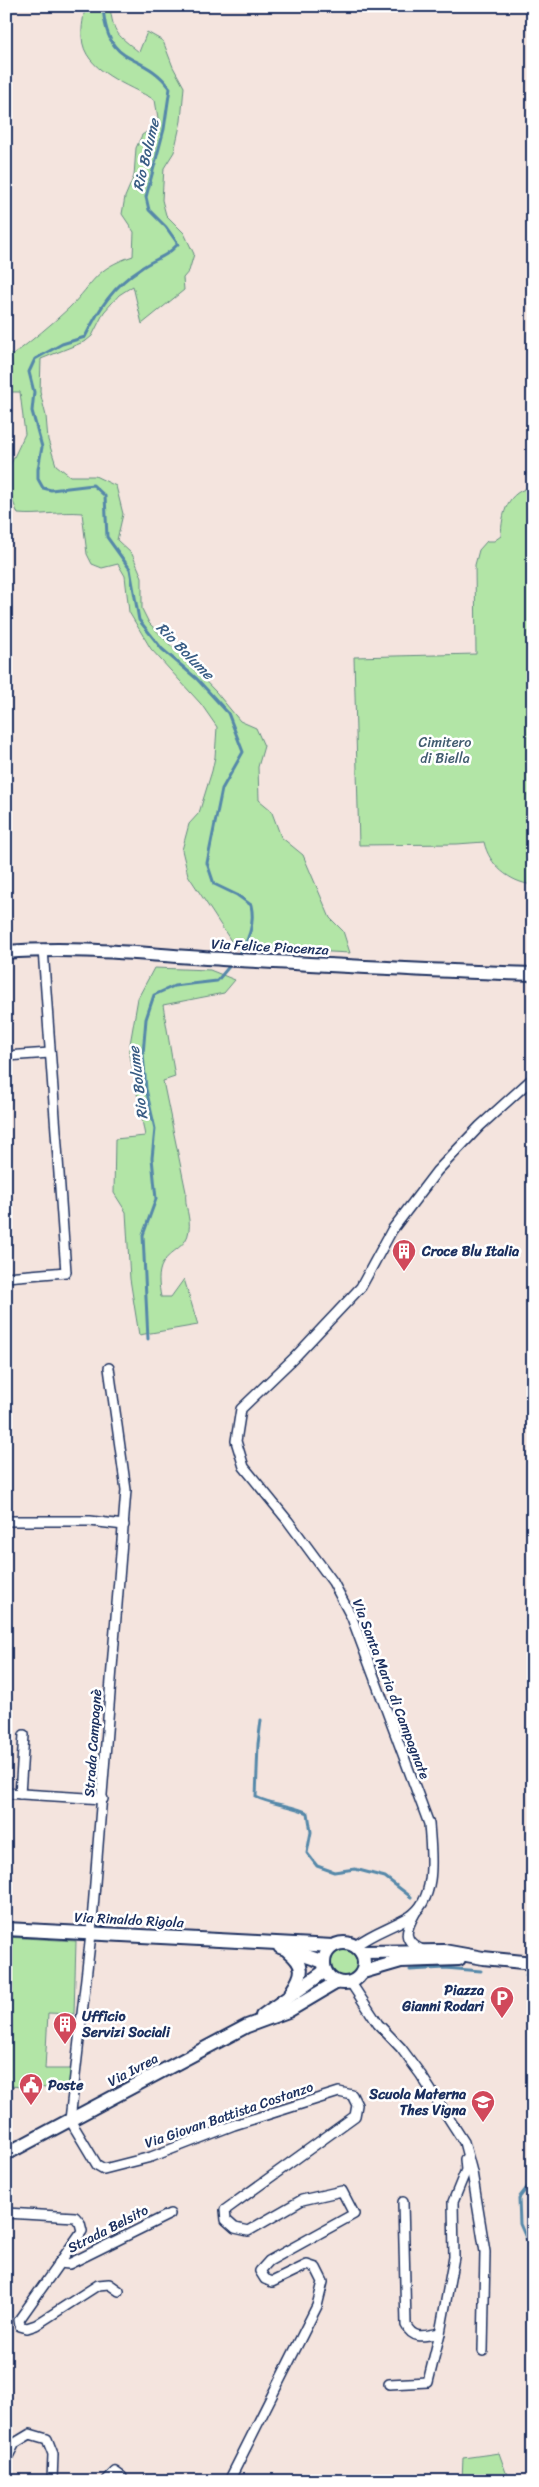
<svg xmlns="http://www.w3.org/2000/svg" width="539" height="2487" font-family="Sriracha,sans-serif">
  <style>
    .green { fill: #b2e5a6; stroke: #668a82 }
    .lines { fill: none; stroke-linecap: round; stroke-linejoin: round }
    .stream { stroke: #5588a9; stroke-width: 3 }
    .street-casing { stroke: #1b2f5e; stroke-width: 12 }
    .secondary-casing { stroke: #1b2f5e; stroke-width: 16 }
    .street { stroke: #fff; stroke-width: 9 }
    .secondary { stroke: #fff; stroke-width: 12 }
    .labels { text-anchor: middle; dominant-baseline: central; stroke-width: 5; stroke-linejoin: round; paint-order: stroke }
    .park-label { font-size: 14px; fill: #415c70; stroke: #fff }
    .street-label { font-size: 14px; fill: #1b2f5e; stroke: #fff }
    .poi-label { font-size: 14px; font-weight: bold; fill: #1b2f5e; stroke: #fff; text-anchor: start }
    .water-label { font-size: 15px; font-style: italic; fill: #385c84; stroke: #fff }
  </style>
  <rect width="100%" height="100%" fill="#f4e4de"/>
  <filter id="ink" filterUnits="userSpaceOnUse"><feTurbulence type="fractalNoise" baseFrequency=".02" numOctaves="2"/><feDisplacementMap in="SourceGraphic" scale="10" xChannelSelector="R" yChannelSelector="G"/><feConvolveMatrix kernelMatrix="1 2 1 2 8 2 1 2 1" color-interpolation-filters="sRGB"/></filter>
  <g filter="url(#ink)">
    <g class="green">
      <path d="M85,6H110C113,34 118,35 139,52L147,32L163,41L173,67L184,87L181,121L174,152L164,168L162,200L166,215L184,233L194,254L189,271L183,278L184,290L142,324L133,286L119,295L104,312L92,336L86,341L41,359L40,392L46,416L48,440L56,465L70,476H95L116,486L123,514L117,540L132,554L142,577V609L149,623L216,692L240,721L256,728L264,746L258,767L259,800L271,810L281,837L303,855L330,918L343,931L350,953L235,947L188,875L182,850L189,824L199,813L212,771L215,757L217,727L201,704L151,649L129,612L125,576L118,564L102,568L92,564L87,554L82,513C61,511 39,516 18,514L6,484V474L25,434L20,392H6V353L13,355C32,340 51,325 69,308C95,282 94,269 133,256L134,232L122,214L125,197L134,176L136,148L142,135L159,124L155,100C129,85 83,71 82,37C81,27 84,16 85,6Z"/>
      <path d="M533,487V885C509,882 489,865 484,842L457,844L359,845L354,657L476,654L475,565L479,550L487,541H494L501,536C502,513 507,491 533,487Z"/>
      <path d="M154,968L210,970L235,980L224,993L163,1005L175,1077L163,1081L186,1192C184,1205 191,1218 189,1230C187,1248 171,1249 163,1263C157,1273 159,1286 161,1297H171L184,1279L198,1325L139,1335L130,1279L126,1212L114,1193L115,1139L145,1136L129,1050L138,998Z"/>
      <polygon points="6,1937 76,1941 74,2014 48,2013 45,2069 72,2069 71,2089 6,2086"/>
      <circle cx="344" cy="1964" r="15"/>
      <polygon points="499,2453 509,2481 462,2481 463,2458"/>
    </g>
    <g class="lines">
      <g class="stream">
        <path d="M103,6C107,71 142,49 170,88L164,129L146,197L149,210L166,227L178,244C164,259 155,258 140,269C113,286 99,309 85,337L62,344L35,359L29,372L34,392L32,411L42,447L38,469V479L43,488L51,490L93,485L105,496L107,537L130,569L139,620L162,649L197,679L228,713L243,752L222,789L207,863L214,884L237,895L251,905C255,923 249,942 237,956"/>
        <polyline points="148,1339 143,1235 156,1199 152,1158 155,1129 146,1089 143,1054 146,1019 154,995 174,986 217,981 232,963"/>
        <path d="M261,1720L258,1744L256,1797C273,1805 291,1805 308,1813L311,1832L307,1853L317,1866L334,1872L355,1869L385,1877L411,1897"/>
        <polyline points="410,1970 445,1968 481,1971"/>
        <polyline points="526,1975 533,1976"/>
        <polyline points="533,2180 519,2198 520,2224 533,2254"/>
      </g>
      <g class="street-casing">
        <g id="street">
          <polyline points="6,1056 50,1053"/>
          <polyline points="6,1277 66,1272 43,949"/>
          <polyline points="109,1368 126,1490 91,1934 70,2120 97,2165 104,2169 151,2157 234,2125 339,2092 352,2095 357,2105 355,2116 225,2210 226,2220 235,2228 248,2231 302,2200 342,2191 354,2214 269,2261 260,2271 265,2279 272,2282 307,2265 316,2268 323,2282 317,2306 229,2481"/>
          <polyline points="6,1521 90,1521 124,1525"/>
          <polyline points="6,1793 103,1799"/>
          <polyline points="20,1794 24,1735"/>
          <path d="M415,1913C405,1931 402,1940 422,1950"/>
          <path d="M355,1946C374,1932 390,1928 409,1917C438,1899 431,1853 429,1824L352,1618L333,1582L288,1521L244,1467L236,1441L241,1409L294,1358L361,1287L392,1230L437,1171L480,1126L533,1078"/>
          <polyline points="351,1983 378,2024 401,2048 421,2075 464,2142 472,2172 485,2252 483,2351"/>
          <path d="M403,2202L406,2325C413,2340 425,2336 440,2333"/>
          <polyline points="6,2213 75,2217 80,2223 82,2231 19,2320 20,2326 27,2328 36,2325 98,2285 109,2284 119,2291"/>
          <polyline points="59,2263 69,2264 170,2214"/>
          <polyline points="389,2384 428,2382 440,2333 454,2257 453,2202 466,2170 465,2159"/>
          <polyline points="6,2460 15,2443 30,2434 47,2439 53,2454 52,2481"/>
          <polyline points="106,2481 115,2472 122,2477 122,2481"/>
        </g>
      </g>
      <g class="secondary-casing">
        <g id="secondary">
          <path d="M6,952C78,946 150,955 222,959C325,965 429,971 533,974"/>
          <polyline points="6,1929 333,1946"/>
          <circle cx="344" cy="1963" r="20"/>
          <polyline points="280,1947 324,1962"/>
          <path d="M288,1951C305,1965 304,1973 292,1991"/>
          <polyline points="361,1952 444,1951 483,1958 533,1963"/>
          <polyline points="363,1972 401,1961 459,1959"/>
          <polyline points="262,2016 325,1971"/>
          <polyline points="6,2154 247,2026 288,2011 337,1982"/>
        </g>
      </g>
      <use href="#street" class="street"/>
      <use href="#secondary" class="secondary"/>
    </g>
  </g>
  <defs>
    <g id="building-pin" transform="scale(1.25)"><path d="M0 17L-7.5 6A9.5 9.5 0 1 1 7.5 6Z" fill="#d1495b" stroke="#fff"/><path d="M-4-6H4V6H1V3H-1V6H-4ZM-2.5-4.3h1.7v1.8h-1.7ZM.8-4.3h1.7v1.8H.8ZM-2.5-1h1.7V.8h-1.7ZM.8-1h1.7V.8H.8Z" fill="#fff"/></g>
    <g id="parking-pin" transform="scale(1.25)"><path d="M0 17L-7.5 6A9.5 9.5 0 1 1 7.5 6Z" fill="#d1495b" stroke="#fff"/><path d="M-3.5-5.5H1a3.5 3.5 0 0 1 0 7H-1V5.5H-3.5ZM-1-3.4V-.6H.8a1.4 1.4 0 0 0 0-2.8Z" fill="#fff"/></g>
    <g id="civic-pin" transform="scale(1.25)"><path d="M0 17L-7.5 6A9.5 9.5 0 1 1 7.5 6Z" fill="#d1495b" stroke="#fff"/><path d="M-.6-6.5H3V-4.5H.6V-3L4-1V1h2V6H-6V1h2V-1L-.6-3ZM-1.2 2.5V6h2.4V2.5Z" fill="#fff"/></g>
    <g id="school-pin" transform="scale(1.25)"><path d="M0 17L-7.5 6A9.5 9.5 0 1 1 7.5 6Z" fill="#d1495b" stroke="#fff"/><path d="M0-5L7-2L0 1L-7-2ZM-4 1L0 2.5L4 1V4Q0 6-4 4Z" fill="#fff"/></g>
  </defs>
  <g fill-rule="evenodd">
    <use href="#building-pin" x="404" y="1251"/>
    <use href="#parking-pin" x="502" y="1998"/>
    <use href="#building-pin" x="65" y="2024"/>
    <use href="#civic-pin" x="31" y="2085"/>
    <use href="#school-pin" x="483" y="2102"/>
  </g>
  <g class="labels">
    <g class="park-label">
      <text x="445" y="742">Cimitero<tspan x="445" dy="16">di Biella</tspan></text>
    </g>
    <g class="street-label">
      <text transform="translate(270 947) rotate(3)">Via Felice Piacenza</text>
      <text transform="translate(391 1689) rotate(69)">Via Santa Maria di Campagnate</text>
      <text transform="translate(93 1743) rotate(-86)">Strada Campagnè</text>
      <text transform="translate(129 1920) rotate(3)">Via Rinaldo Rigola</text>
      <text transform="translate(133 2070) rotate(-28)">Via Ivrea</text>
      <text transform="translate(229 2115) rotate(-19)">Via Giovan Battista Costanzo</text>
      <text transform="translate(108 2229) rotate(-27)">Strada Belsito</text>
    </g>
    <g class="poi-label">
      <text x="422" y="1251">Croce Blu Italia</text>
      <text x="484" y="1990" text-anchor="end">Piazza<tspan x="484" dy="16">Gianni Rodari</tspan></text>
      <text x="82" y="2016">Ufficio<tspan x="82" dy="16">Servizi Sociali</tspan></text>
      <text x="48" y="2085">Poste</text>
      <text x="466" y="2094" text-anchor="end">Scuola Materna<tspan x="466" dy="16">Thes Vigna</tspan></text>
    </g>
    <g class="water-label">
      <text transform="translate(146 155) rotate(-77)">Rio Bolume</text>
      <text transform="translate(185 651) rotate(45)">Rio Bolume</text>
      <text transform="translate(138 1083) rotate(-97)">Rio Bolume</text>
    </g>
  </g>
  <rect width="539" height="2487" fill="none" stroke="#fff" stroke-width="25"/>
  <rect x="12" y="12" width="514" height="2462" fill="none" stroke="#1b2f5e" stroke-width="2" filter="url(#ink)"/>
</svg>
